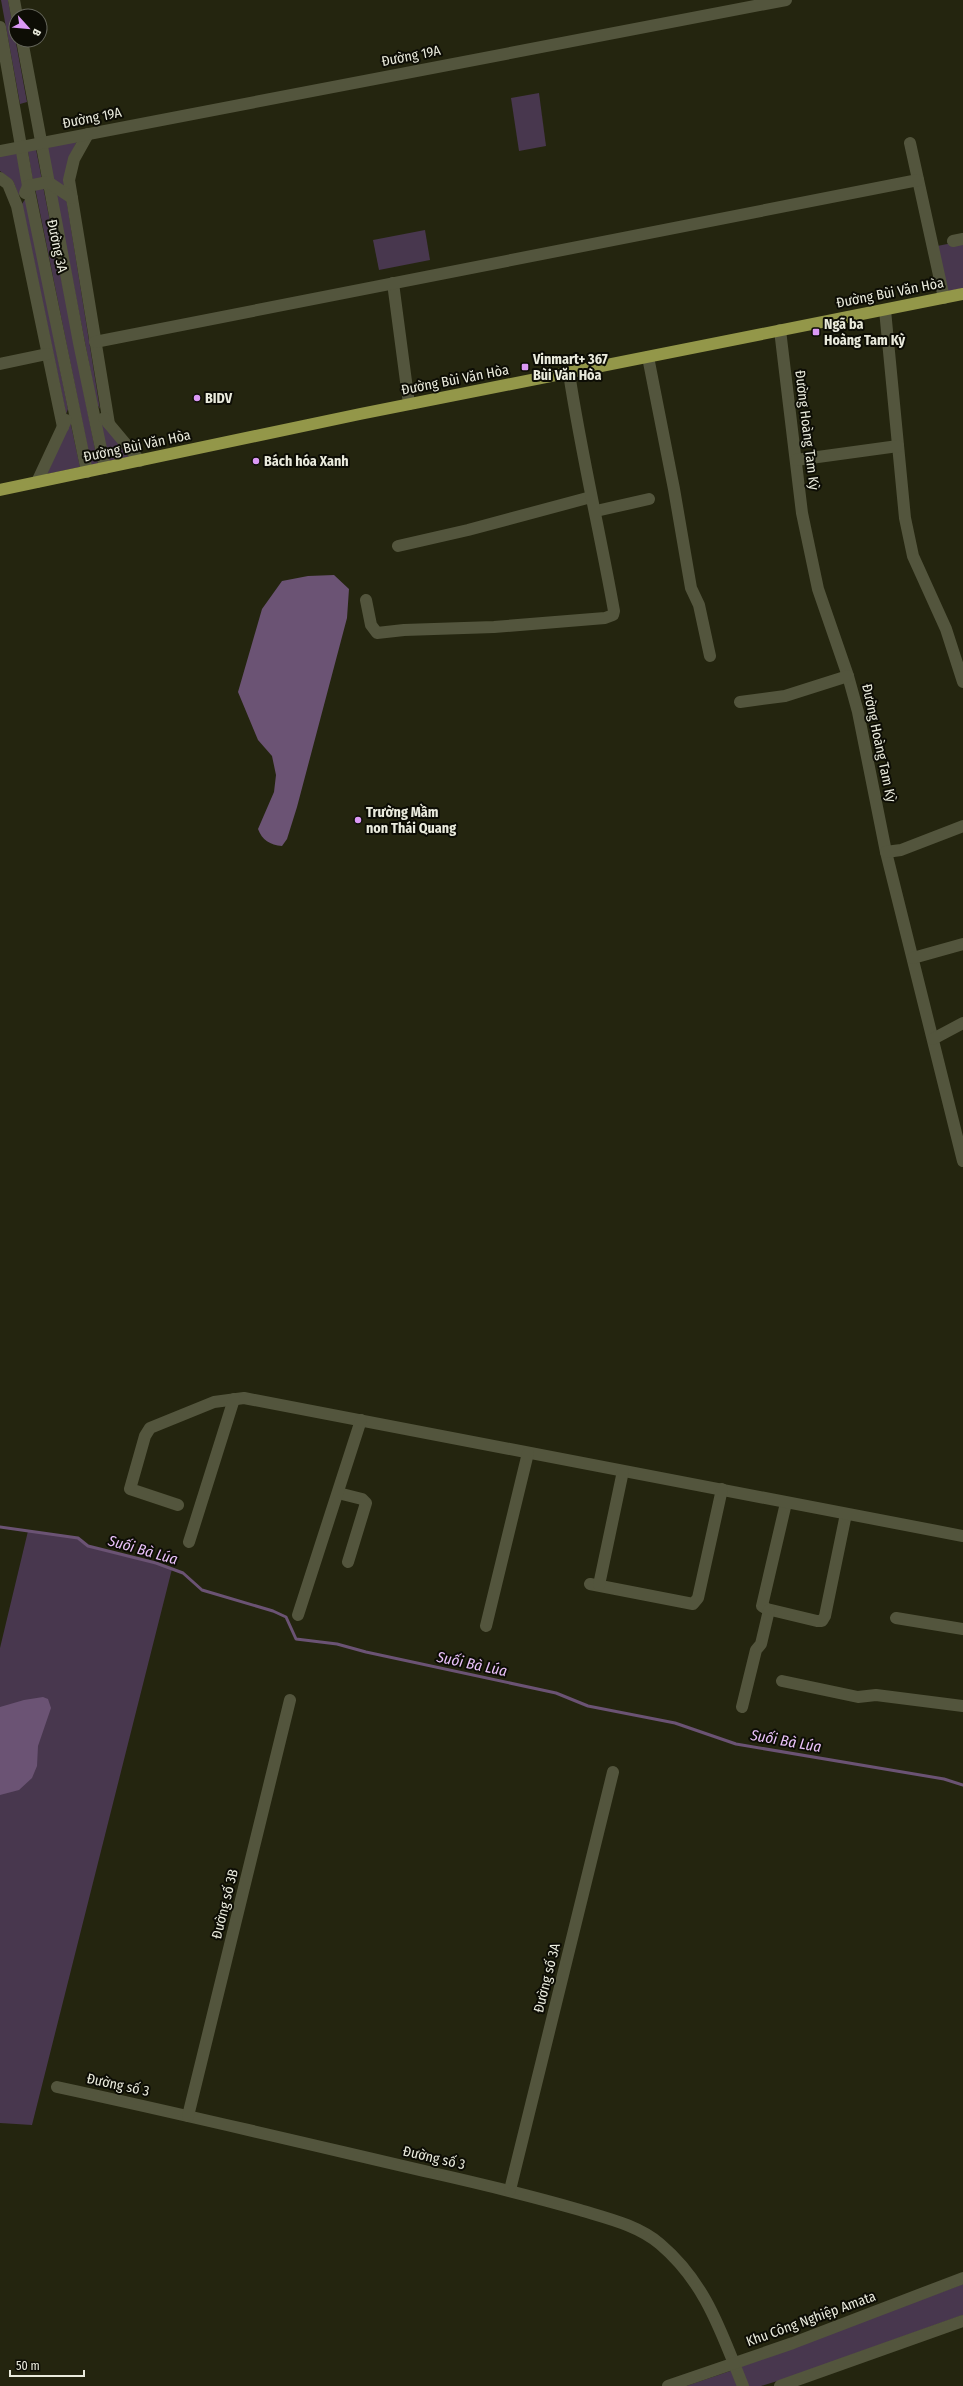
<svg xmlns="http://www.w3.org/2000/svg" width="963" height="2386" font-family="'Fira Sans Condensed',sans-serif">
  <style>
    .green { fill: #48374e }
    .water { fill: #6b5374 }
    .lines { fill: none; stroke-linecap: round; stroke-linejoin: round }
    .stream { stroke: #6b5374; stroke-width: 3 }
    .minor { stroke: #53553d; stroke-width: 12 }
    .major { stroke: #939749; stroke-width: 12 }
    .poi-dot { fill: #db99f5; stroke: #0d0d05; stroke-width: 1.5 }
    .labels { text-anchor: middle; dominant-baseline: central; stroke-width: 4; stroke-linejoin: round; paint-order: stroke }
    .street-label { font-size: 14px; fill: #eaebdd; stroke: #0d0d05 }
    .poi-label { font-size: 14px; font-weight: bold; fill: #eaebdd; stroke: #0d0d05; text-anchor: start }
    .water-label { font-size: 15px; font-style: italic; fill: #ebc2fb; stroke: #0d0d05 }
  </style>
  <rect width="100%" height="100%" fill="#24250f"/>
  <g class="green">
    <polygon points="1,0 8,0 27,102 20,104"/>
    <polygon points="539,93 546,146 519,151 511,98"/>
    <polygon points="79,137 69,158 65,188 54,181 46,142"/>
    <polygon points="35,144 42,180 33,182 27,146"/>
    <polygon points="16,149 23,188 19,196 13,181 0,171 0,152"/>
    <polygon points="43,186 98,464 91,465 35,188"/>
    <polygon points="55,190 66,197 100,409 97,404"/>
    <polygon points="26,198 68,409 66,414 22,204"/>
    <polygon points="425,230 430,260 379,270 373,240"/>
    <polygon points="963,241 963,288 946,292 937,246"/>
    <polygon points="99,418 129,457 109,461"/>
    <polygon points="70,420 80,467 47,474"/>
    <polygon points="28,1531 78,1538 88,1546 156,1563 172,1569 32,2125 0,2123 0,1648"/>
    <polygon points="963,2284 963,2315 784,2379 761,2386 746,2386 739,2367"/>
    <polygon points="733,2370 739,2386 686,2386"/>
  </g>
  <g class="water">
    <path d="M334,575L349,589L347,618L297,807L287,839L282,846C270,845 262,840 258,829L274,792L276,775L272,756L258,740L238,692L262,609L282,581L308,576Z"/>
    <polygon points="43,1697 48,1699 51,1708 38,1746 37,1766 32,1778 19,1790 0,1795 0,1707 24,1700"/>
  </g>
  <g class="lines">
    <polyline class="stream" points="0,1527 78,1538 88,1546 156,1563 183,1573 202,1590 273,1611 286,1617 296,1639 337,1644 366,1652 556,1693 588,1706 675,1723 736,1744 944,1779 963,1785"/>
    <g class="minor">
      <polyline points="14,0 17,16"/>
      <polyline points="0,27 28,186 87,472"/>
      <polyline points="22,40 79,343 105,468"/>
      <polyline points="88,134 74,159 69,180 109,424"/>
      <polyline points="910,143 944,298"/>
      <polyline points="0,151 786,0"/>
      <polyline points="0,178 8,184 17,206 63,427"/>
      <polyline points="25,193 28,186 48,182 72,198"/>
      <polyline points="953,241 963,239"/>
      <polyline points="393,283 409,404"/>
      <polyline points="885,310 905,518 913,556 946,629 963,682"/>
      <polyline points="780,330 802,513 818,589 848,676 858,712 886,852 963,1161"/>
      <polyline points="95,342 918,180"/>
      <polyline points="648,357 674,489 691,588 699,605 710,656"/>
      <polyline points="0,364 47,354"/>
      <polyline points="104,418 140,461"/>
      <polyline points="796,460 898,446"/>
      <polyline points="37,482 66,420"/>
      <polyline points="596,511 649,499"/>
      <polyline points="398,546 468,530 591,497"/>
      <path d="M366,600L371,625L377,633L404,630L494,627L605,618L613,615L614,611C600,532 581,453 569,373"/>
      <polyline points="740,702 785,696 848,676"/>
      <polyline points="886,852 901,850 963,826"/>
      <polyline points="913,958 963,944"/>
      <polyline points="933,1039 963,1023"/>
      <polyline points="338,1493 362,1499 366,1503 348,1562"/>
      <polyline points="786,1503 762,1606 767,1609 817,1621 822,1621 825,1616 846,1514"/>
      <polyline points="178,1505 130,1489 145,1436 150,1428 214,1402 244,1398 963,1536"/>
      <polyline points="189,1542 234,1399"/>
      <polyline points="590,1584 693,1604 698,1598 722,1489"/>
      <polyline points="599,1585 623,1471"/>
      <polyline points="298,1615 361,1420"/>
      <polyline points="896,1618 963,1629"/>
      <polyline points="486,1626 528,1453"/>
      <polyline points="782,1681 858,1697 876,1695 963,1706"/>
      <polyline points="742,1707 756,1650 761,1644 769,1610"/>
      <path d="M57,2087C183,2114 308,2144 433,2173C482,2184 531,2196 580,2210C606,2218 638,2225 660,2244C706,2283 721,2332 743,2386"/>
      <polyline points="188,2116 290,1700"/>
      <polyline points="510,2190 613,1772"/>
      <polyline points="668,2386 793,2343 963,2278"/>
      <polyline points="780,2386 963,2321"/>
    </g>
    <polyline class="major" points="0,490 360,414 963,294"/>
  </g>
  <g class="poi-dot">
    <rect x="812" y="328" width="8" height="8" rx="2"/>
    <rect x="521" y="363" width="8" height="8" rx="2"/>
    <circle cx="197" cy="398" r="4"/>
    <circle cx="256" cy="461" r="4"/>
    <circle cx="358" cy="820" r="4"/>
  </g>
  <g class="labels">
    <g class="street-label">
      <text transform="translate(411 56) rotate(-11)">Đường 19A</text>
      <text transform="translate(92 118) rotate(-11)">Đường 19A</text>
      <text transform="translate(57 246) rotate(78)">Đường 3A</text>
      <text transform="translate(890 293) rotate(-11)">Đường Bùi Văn Hòa</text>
      <text transform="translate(455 380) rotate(-11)">Đường Bùi Văn Hòa</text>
      <text transform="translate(807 430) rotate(83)">Đường Hoàng Tam Kỳ</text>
      <text transform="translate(137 446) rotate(-12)">Đường Bùi Văn Hòa</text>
      <text transform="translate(879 743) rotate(78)">Đường Hoàng Tam Kỳ</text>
      <text transform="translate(225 1904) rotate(-76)">Đường số 3B</text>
      <text transform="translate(547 1978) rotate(-76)">Đường số 3A</text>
      <text transform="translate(118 2085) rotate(12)">Đường số 3</text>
      <text transform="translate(434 2158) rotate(13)">Đường số 3</text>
      <text transform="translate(811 2319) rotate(-20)">Khu Công Nghiệp Amata</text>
    </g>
    <g class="poi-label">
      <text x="824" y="324">Ngã ba<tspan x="824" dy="16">Hoàng Tam Kỳ</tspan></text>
      <text x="533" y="359">Vinmart+ 367<tspan x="533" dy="16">Bùi Văn Hòa</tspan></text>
      <text x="205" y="398">BIDV</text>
      <text x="264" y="461">Bách hóa Xanh</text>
      <text x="366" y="812">Trường Mầm<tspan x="366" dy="16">non Thái Quang</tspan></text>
    </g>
    <g class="water-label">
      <text transform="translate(143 1550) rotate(16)">Suối Bà Lúa</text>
      <text transform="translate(472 1664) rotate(12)">Suối Bà Lúa</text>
      <text transform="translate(786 1741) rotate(10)">Suối Bà Lúa</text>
    </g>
  </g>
  <g transform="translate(28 28) rotate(117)"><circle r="19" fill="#0d0d05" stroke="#65665b"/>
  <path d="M0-3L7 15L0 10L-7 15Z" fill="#db99f5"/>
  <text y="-6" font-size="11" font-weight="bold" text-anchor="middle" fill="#eaebdd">B</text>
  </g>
  <path d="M10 2370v6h74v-6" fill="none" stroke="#eaebdd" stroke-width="2"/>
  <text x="16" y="2370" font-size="12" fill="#eaebdd" stroke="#0d0d05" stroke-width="3" paint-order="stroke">50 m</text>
</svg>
